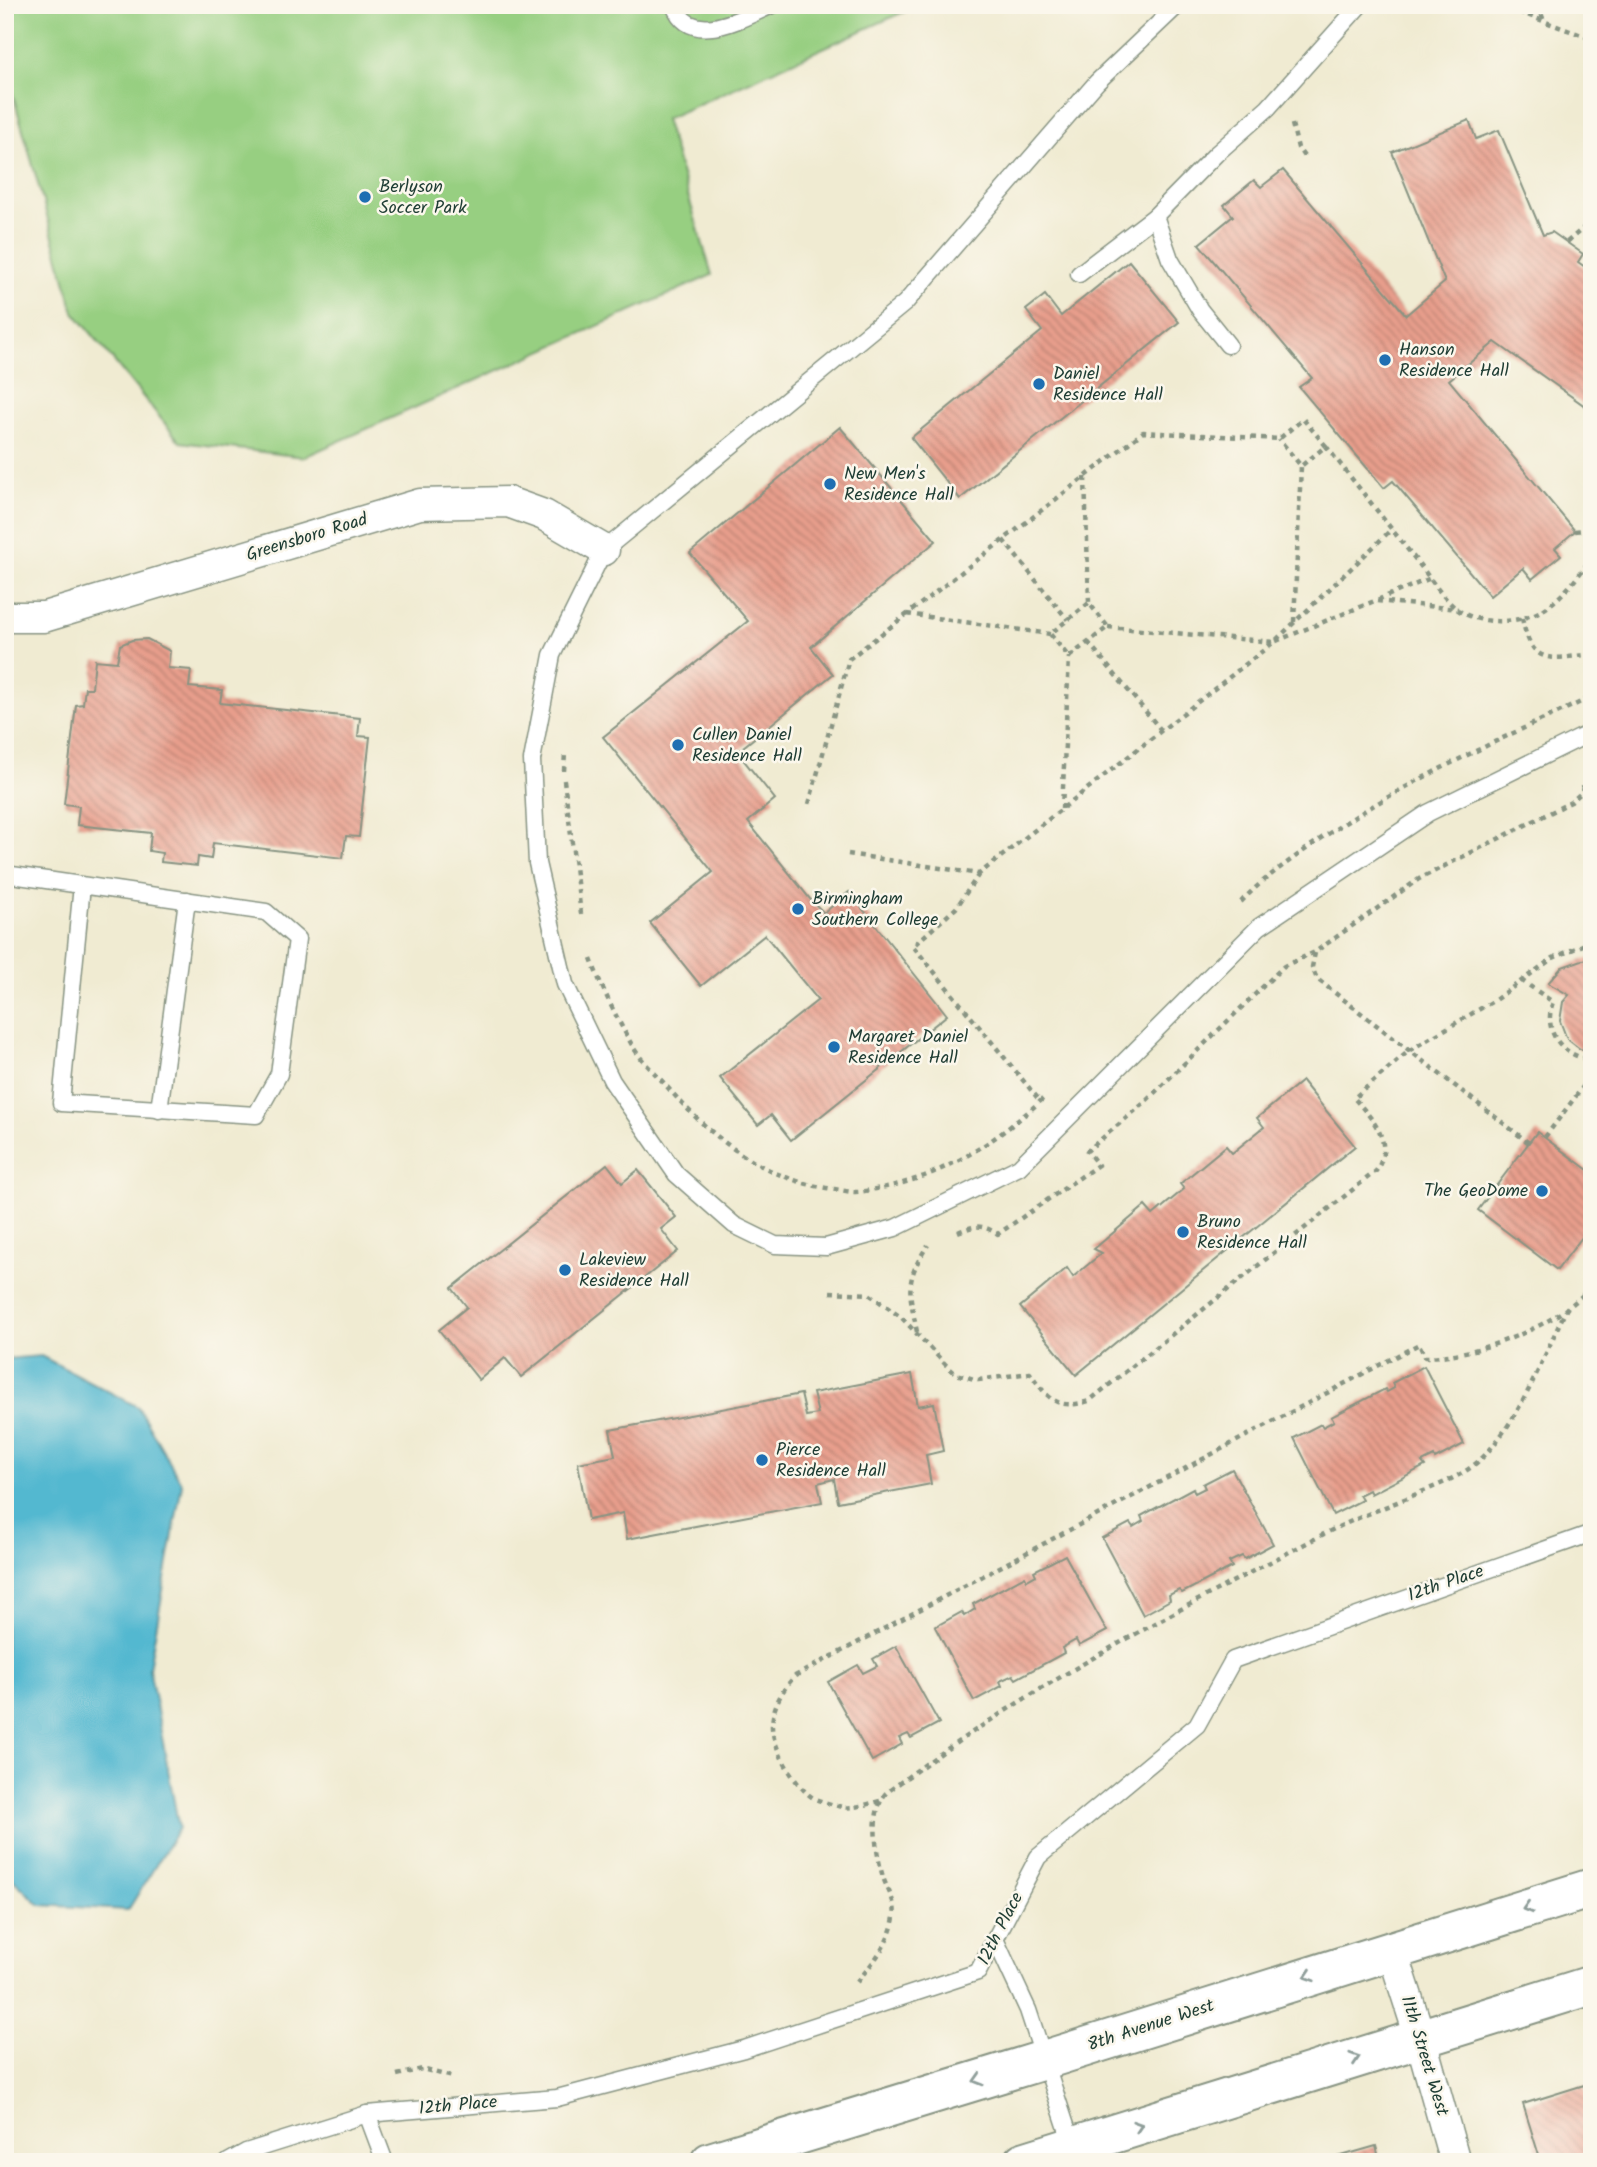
<svg xmlns="http://www.w3.org/2000/svg" width="1597" height="2167" font-family="Kalam,sans-serif">
  <style>
    .park { fill: #97cf81; stroke: #5b865a; stroke-width: 2 }
    .water { fill: #52b8d0; stroke: #387a82; stroke-width: 2 }
    .building { fill: url(#building-back-hatch) }
    .lines { fill: none; stroke-linecap: round; stroke-linejoin: round }
    .service-casing { stroke: #889483; stroke-width: 19 }
    .minor-casing { stroke: #889483; stroke-width: 33 }
    .secondary-casing { stroke: #889483; stroke-width: 42 }
    .path { stroke: #889483; stroke-width: 4.5; stroke-dasharray: 5 5; stroke-linecap: butt }
    .service { stroke: #fff; stroke-width: 16 }
    .minor { stroke: #fff; stroke-width: 30 }
    .secondary { stroke: #fff; stroke-width: 38 }
    .oneway { stroke: #8f9e9a }
    .poi-dot { fill: #1f6fb2; stroke: #fbf7ec; stroke-width: 2.5 }
    .labels { text-anchor: middle; dominant-baseline: central; stroke-width: 5; stroke-linejoin: round; paint-order: stroke }
    .poi-label { font-size: 18px; fill: #1f3d34; stroke: #fbf7ec; text-anchor: start }
    .street-label { font-size: 18px; fill: #1f3d34; stroke: #fbf7ec }
  </style>
  <defs>
    <pattern id="building-back-hatch" width="6" height="6" patternUnits="userSpaceOnUse" patternTransform="scale(1.75)"><rect width="6" height="6" fill="#e89e8c"/><path d="M-1 5l2 2M0 0l6 6M5-1l2 2" fill="none" stroke="#bb8273"/></pattern>
  </defs>
  <rect width="100%" height="100%" fill="#fbf7ec"/>
  <filter id="ink" filterUnits="userSpaceOnUse"><feTurbulence type="fractalNoise" baseFrequency=".0143" numOctaves="2"/><feDisplacementMap in="SourceGraphic" scale="14" xChannelSelector="R" yChannelSelector="G"/><feConvolveMatrix kernelMatrix="1 2 1 2 8 2 1 2 1" color-interpolation-filters="sRGB"/></filter>
  <filter id="wash" filterUnits="userSpaceOnUse"><feTurbulence type="fractalNoise" baseFrequency=".00686" numOctaves="4" result="noise"/><feDisplacementMap in="SourceGraphic" scale="28" xChannelSelector="R" yChannelSelector="G"/><feGaussianBlur stdDeviation="1.57" result="paint"/><feColorMatrix in="noise" values="0 0 0 0 0 0 0 0 0 0 0 0 0 0 0 0 0 1.4 0 .05"/><feComposite in="paint" operator="in"/></filter>
  <g filter="url(#wash)">
    <rect width="100%" height="100%" fill="#f0ebd2"/>
    <polygon class="park" points="5,5 919,5 665,119 712,275 304,457 180,442 74,312 5,66"/>
    <polygon class="water" points="41,1356 138,1407 182,1484 149,1668 179,1828 128,1910 40,1905 5,1872 5,1359"/>
    <g id="blocks">
      <g class="building">
        <polygon points="1469,120 1476,139 1499,130 1543,235 1552,232 1583,254 1578,262 1592,272 1592,411 1495,342 1449,380 1575,531 1555,548 1561,555 1532,579 1523,568 1490,596 1393,481 1384,488 1299,387 1312,378 1199,244 1233,216 1224,205 1254,180 1261,187 1283,170 1406,315 1445,282 1392,152"/>
        <polygon points="1129,261 1179,322 960,499 911,438 1042,331 1026,310 1045,295 1061,316"/>
        <polygon points="840,427 936,541 811,647 833,674 737,752 775,799 748,822 810,899 824,913 849,892 947,1015 791,1140 771,1115 758,1125 720,1078 818,1000 765,935 701,986 650,923 713,872 603,737 748,621 690,553"/>
        <polygon points="147,639 170,651 168,668 191,670 189,687 222,690 220,703 360,718 358,736 370,737 359,837 346,836 343,858 213,843 211,859 198,857 197,866 161,862 162,853 149,851 151,833 77,825 79,806 64,804 76,705 83,704 85,688 92,688 95,660 117,662 120,645 132,640"/>
        <polygon points="1592,959 1592,1051 1580,1049 1567,1039 1560,1021 1563,1002 1569,995 1548,983 1562,967 1582,960"/>
        <polygon points="1302,1081 1355,1146 1076,1375 1020,1307 1067,1268 1073,1277 1102,1253 1094,1249 1145,1206 1153,1215 1184,1189 1180,1184 1226,1146 1232,1153 1264,1127 1257,1118"/>
        <polygon points="1537,1132 1592,1173 1592,1224 1557,1270 1478,1210"/>
        <polygon points="607,1164 622,1183 638,1170 676,1217 661,1229 678,1251 521,1377 505,1358 479,1380 439,1330 467,1307 452,1288"/>
        <polygon points="1424,1366 1464,1444 1435,1459 1434,1456 1422,1462 1425,1466 1371,1494 1369,1490 1359,1495 1362,1500 1333,1515 1294,1438 1321,1424 1323,1427 1334,1421 1331,1417 1385,1389 1387,1392 1394,1388 1392,1383"/>
        <polygon points="912,1374 918,1406 934,1403 943,1451 926,1455 931,1484 838,1502 834,1479 818,1483 822,1502 627,1539 623,1513 588,1520 578,1463 615,1456 610,1430 801,1394 806,1416 818,1414 813,1393"/>
        <polygon points="1232,1469 1273,1544 1245,1559 1242,1556 1229,1562 1232,1567 1182,1593 1179,1590 1169,1595 1170,1600 1143,1615 1102,1538 1130,1523 1133,1527 1143,1521 1141,1516 1193,1488 1195,1493 1205,1488 1203,1484"/>
        <polygon points="1065,1555 1107,1631 1079,1646 1076,1640 1062,1648 1064,1653 1016,1679 1013,1675 1000,1681 1002,1686 974,1701 935,1627 962,1612 964,1616 975,1609 973,1604 1025,1576 1027,1580 1036,1575 1034,1571"/>
        <polygon points="896,1646 939,1723 911,1738 908,1734 899,1738 902,1744 872,1761 828,1682 858,1665 863,1673 877,1666 873,1659"/>
        <polygon points="1584,2085 1592,2110 1592,2162 1541,2162 1523,2104"/>
        <polygon points="1376,2146 1380,2162 1324,2162 1324,2161"/>
      </g>
    </g>
  </g>
  <g filter="url(#ink)">
    <use href="#blocks" fill-opacity="0" stroke="#889483" stroke-width="2"/>
    <g class="lines">
      <g class="service-casing">
        <g id="service">
          <path d="M674,5C691,49 744,17 772,5"/>
          <polyline points="1178,5 1097,82 905,303 604,550 552,655 532,760 537,863 565,984 612,1081 676,1174 734,1225 775,1245 826,1247 895,1228 1019,1167 1259,927 1428,813 1592,732"/>
          <polyline points="1155,216 1170,259 1200,310 1228,345"/>
          <polyline points="1079,274 1155,216 1216,154 1268,108 1360,5"/>
          <polyline points="5,874 266,912 297,939 279,1074 256,1115 61,1103 82,885"/>
          <polyline points="159,1110 187,900"/>
          <polyline points="995,1939 1028,2010 1073,2147"/>
          <polyline points="367,2114 385,2162"/>
          <polyline points="228,2162 246,2152 367,2114 557,2098 744,2049 978,1972 1038,1857 1197,1725 1233,1660 1592,1533"/>
        </g>
      </g>
      <g class="minor-casing">
        <g id="minor">
          <polyline points="5,617 44,617 420,504 508,502 544,515 604,550"/>
          <polyline points="1392,1950 1420,2037 1455,2162"/>
        </g>
      </g>
      <g class="secondary-casing">
        <g id="secondary">
          <polyline points="710,2162 1044,2060 1592,1888"/>
          <polyline points="1023,2162 1592,1985"/>
        </g>
      </g>
      <g class="path">
        <polyline points="1500,5 1592,39"/>
        <polyline points="1538,5 1544,21"/>
        <polyline points="1292,124 1298,148 1305,158"/>
        <polyline points="1567,242 1588,224 1592,229"/>
        <path d="M1326,446C1356,484 1386,522 1416,560C1429,576 1442,598 1458,610C1483,627 1526,624 1550,605C1566,592 1581,574 1592,556"/>
        <polyline points="1085,477 1089,603 1108,627 1069,657 1050,634 1089,603"/>
        <polyline points="1575,531 1592,529"/>
        <polyline points="1003,540 1068,620"/>
        <polyline points="1377,601 1458,609"/>
        <polyline points="907,614 1050,634"/>
        <path d="M1522,618C1532,667 1550,659 1592,654"/>
        <polyline points="1294,622 1301,466"/>
        <polyline points="1108,627 1274,642 1392,529"/>
        <polyline points="1088,642 1161,730"/>
        <polyline points="564,771 565,752"/>
        <polyline points="564,780 581,914"/>
        <polyline points="809,804 849,659 1143,432 1279,439 1303,419 1326,446 1301,466 1279,439"/>
        <polyline points="1062,809 1069,657"/>
        <polyline points="848,854 979,874 1274,642 1431,578"/>
        <polyline points="979,874 956,908 913,946 1040,1101"/>
        <path d="M1241,902C1263,878 1290,861 1316,842C1402,783 1497,740 1592,697"/>
        <polyline points="1315,953 1312,967 1317,979 1529,1143"/>
        <path d="M591,959C601,987 620,1025 635,1050C643,1062 654,1072 663,1082C709,1136 762,1180 834,1189C841,1190 849,1192 855,1192C864,1192 873,1189 881,1188C946,1176 998,1140 1046,1096"/>
        <path d="M1521,980L1553,1002C1542,1032 1562,1056 1592,1060"/>
        <polyline points="1545,1137 1592,1075"/>
        <path d="M958,1232C976,1225 981,1224 998,1234L1098,1165L1087,1151L1143,1104L1284,966L1315,952L1419,879L1571,802L1582,792L1586,771L1592,768"/>
        <path d="M830,1292L869,1294L902,1318L946,1365L956,1374L978,1380L1030,1373C1048,1398 1056,1411 1089,1401L1376,1171C1395,1142 1373,1120 1354,1098L1410,1050L1495,1000L1553,958L1592,941"/>
        <path d="M917,1332C909,1291 904,1281 928,1245"/>
        <path d="M880,1801C868,1804 853,1809 842,1807C834,1805 823,1802 815,1799C797,1790 771,1745 772,1725C773,1705 783,1689 795,1676L1419,1344L1425,1357C1478,1356 1558,1327 1592,1285"/>
        <path d="M857,1982C873,1962 890,1944 894,1917C897,1902 887,1890 883,1877C876,1853 869,1813 886,1793C1021,1691 1172,1613 1322,1535C1353,1519 1386,1507 1419,1493C1441,1484 1465,1475 1483,1457C1524,1414 1542,1358 1568,1306"/>
        <polyline points="397,2075 422,2069 453,2077"/>
      </g>
      <use href="#service" class="service"/>
      <use href="#minor" class="minor"/>
      <use href="#secondary" class="secondary"/>
    </g>
    <defs><path id="oneway-chevron" d="M-2-3.5L2.5 0L-2 3.5" fill="none" stroke-width="1.6" stroke-linecap="round" stroke-linejoin="round" transform="scale(1.75)"/></defs>
    <g class="oneway">
      <use href="#oneway-chevron" transform="translate(1527 1908) rotate(163)"/>
      <use href="#oneway-chevron" transform="translate(1309 1976) rotate(162)"/>
      <use href="#oneway-chevron" transform="translate(1355 2058) rotate(-18)"/>
      <use href="#oneway-chevron" transform="translate(978 2080) rotate(163)"/>
      <use href="#oneway-chevron" transform="translate(1138 2126) rotate(-18)"/>
    </g>
  </g>
  <g class="poi-dot">
    <circle cx="365" cy="197" r="7"/>
    <circle cx="1385" cy="360" r="7"/>
    <circle cx="1039" cy="384" r="7"/>
    <circle cx="830" cy="484" r="7"/>
    <circle cx="678" cy="745" r="7"/>
    <circle cx="798" cy="909" r="7"/>
    <circle cx="834" cy="1047" r="7"/>
    <circle cx="1542" cy="1191" r="7"/>
    <circle cx="1183" cy="1232" r="7"/>
    <circle cx="565" cy="1270" r="7"/>
    <circle cx="762" cy="1460" r="7"/>
  </g>
  <g class="labels">
    <g class="poi-label">
      <text x="379" y="187">Berlyson<tspan x="379" dy="21">Soccer Park</tspan></text>
      <text x="1399" y="350">Hanson<tspan x="1399" dy="21">Residence Hall</tspan></text>
      <text x="1053" y="374">Daniel<tspan x="1053" dy="21">Residence Hall</tspan></text>
      <text x="844" y="474">New Men's<tspan x="844" dy="21">Residence Hall</tspan></text>
      <text x="692" y="735">Cullen Daniel<tspan x="692" dy="21">Residence Hall</tspan></text>
      <text x="812" y="899">Birmingham<tspan x="812" dy="21">Southern College</tspan></text>
      <text x="848" y="1037">Margaret Daniel<tspan x="848" dy="21">Residence Hall</tspan></text>
      <text x="1528" y="1191" text-anchor="end">The GeoDome</text>
      <text x="1197" y="1222">Bruno<tspan x="1197" dy="21">Residence Hall</tspan></text>
      <text x="579" y="1260">Lakeview<tspan x="579" dy="21">Residence Hall</tspan></text>
      <text x="776" y="1450">Pierce<tspan x="776" dy="21">Residence Hall</tspan></text>
    </g>
    <g class="street-label">
      <text transform="translate(307 538) rotate(-17)">Greensboro Road</text>
      <text transform="translate(1446 1584) rotate(-19)">12th Place</text>
      <text transform="translate(1001 1929) rotate(-63)">12th Place</text>
      <text transform="translate(1151 2026) rotate(-18)">8th Avenue West</text>
      <text transform="translate(1424 2056) rotate(73)">11th Street West</text>
      <text transform="translate(458 2106) rotate(-5)">12th Place</text>
    </g>
  </g>
  <rect width="1597" height="2167" fill="none" stroke="#fbf7ec" stroke-width="28"/>
</svg>
